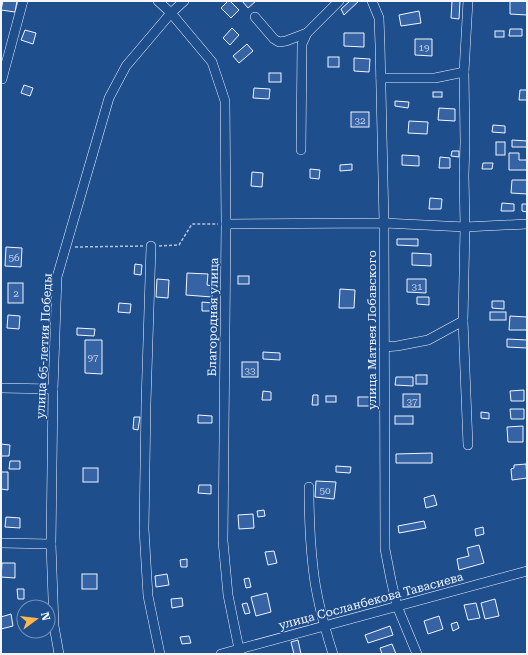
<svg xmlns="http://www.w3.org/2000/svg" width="528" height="655" font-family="'Roboto Serif',serif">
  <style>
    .building { fill: #3563a3; stroke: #f2f6ff }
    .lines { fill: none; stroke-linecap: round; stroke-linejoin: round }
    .minor-casing { stroke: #f2f6ff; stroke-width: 10 }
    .path { stroke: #b3c4dc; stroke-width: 1.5; stroke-dasharray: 3 2; stroke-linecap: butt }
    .minor { stroke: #1f4e8c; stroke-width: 9 }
    .labels { text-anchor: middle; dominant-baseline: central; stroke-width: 3; stroke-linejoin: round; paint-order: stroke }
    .number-label { font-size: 10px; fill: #c3d1e8 }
    .street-label { font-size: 12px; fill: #f2f6ff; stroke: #1f4e8c }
  </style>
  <rect width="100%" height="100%" fill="#1f4e8c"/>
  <g class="building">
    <polygon points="3,1 17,1 15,12 1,10"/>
    <polygon points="228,1 230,1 239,10 231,18 221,8"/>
    <polygon points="242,1 256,1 248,8"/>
    <polygon points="350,1 359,1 344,15 341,9"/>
    <polygon points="452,1 460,1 459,19 451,18"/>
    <polygon points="510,1 527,1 527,15 510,14"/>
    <polygon points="419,11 421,23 401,26 399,15"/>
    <polygon points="232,28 239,35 230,45 223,38"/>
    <polygon points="510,29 522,29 522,36 509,36"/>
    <polygon points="25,30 36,33 33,44 21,40"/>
    <rect x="495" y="31" width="9" height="6"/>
    <polygon points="344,33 364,33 364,47 344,46"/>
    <polygon points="415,39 432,39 432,56 415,55"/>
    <polygon points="247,44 253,51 239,63 233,56"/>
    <rect x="328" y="57" width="11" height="10"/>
    <polygon points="354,58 370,59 369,72 354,71"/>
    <rect x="269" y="73" width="12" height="9"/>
    <polygon points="24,85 33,88 30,96 21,93"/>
    <polygon points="254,88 270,89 269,99 253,98"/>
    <polygon points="520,90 527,90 527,100 519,100"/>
    <rect x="433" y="92" width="9" height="5"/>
    <polygon points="395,101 409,102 408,108 395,106"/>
    <polygon points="439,108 455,109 455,121 438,120"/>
    <rect x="351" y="112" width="18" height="15"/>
    <polygon points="409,121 428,122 427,134 408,133"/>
    <polygon points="493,125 505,126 505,133 492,132"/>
    <polygon points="512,140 527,141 527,147 512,147"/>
    <rect x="496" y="142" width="9" height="13"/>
    <polygon points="452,151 459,151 459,157 451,156"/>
    <polygon points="509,153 519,153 519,160 527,160 527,170 509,170"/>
    <polygon points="402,155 419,156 419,166 402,165"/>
    <polygon points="440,157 450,158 450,168 439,168"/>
    <polygon points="483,163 493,163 492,169 482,169"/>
    <polygon points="352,164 352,170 340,171 340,165"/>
    <polygon points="310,169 320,170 319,179 310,178"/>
    <polygon points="252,172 263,173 262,187 251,186"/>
    <polygon points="512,180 527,180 527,194 511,193"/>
    <polygon points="430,198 442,199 441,209 429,209"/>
    <polygon points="502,203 514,204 514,211 501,211"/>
    <polygon points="522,204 527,204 527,212 522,211"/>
    <polygon points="397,239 418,239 418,246 397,245"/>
    <polygon points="6,247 22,248 21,267 5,266"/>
    <polygon points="412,253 431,254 431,266 412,265"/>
    <polygon points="135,264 142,265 141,275 134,274"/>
    <polygon points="187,273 208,274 207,285 213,286 212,297 186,295"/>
    <rect x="238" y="276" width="11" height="8"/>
    <polygon points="157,279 169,280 168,298 156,297"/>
    <polygon points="407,279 426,279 426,293 407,292"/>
    <rect x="8" y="283" width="15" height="20"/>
    <polygon points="340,289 355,290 354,308 339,308"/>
    <polygon points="417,297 429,297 429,305 417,304"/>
    <polygon points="492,301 504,301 504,309 492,308"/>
    <polygon points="202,302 213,303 213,311 202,311"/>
    <polygon points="119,303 131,304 130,313 118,312"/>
    <rect x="490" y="312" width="16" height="8"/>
    <polygon points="8,315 20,316 19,329 7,328"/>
    <polygon points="510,316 527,317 527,330 509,330"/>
    <polygon points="77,328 95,329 94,336 77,335"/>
    <polygon points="507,339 527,340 527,348 507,347"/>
    <polygon points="85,340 102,340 102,374 85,373"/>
    <polygon points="263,352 280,353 280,360 263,359"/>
    <rect x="242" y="362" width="16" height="15"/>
    <rect x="416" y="375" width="11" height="9"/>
    <polygon points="396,377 413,377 413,386 395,385"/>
    <polygon points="524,390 524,401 511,401 510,391"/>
    <polygon points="263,391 271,392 271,400 262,400"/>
    <rect x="403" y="394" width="17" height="13"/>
    <polygon points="313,395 318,395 318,405 312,405"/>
    <rect x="326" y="396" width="10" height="6"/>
    <rect x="358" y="397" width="14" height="9"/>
    <polygon points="510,409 524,409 524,419 511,419"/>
    <polygon points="481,412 489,413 489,419 481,418"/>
    <polygon points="198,415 212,416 212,423 198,423"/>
    <rect x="395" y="416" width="18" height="8"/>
    <polygon points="134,417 140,417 138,430 133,429"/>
    <polygon points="523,426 523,442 508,442 507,427"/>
    <polygon points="1,444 10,445 9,456 1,456"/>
    <polygon points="432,453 432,463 396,463 396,454"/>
    <polygon points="10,461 20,461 20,469 9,469"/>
    <polygon points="526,464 527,478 512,480 511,469 514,468 514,465"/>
    <polygon points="336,466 351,467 350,473 336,472"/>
    <rect x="83" y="468" width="15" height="14"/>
    <polygon points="1,472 8,472 8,490 1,489"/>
    <polygon points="316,481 336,482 334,499 315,497"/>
    <polygon points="199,485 211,485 211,494 198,493"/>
    <polygon points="434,495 437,505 426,508 424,498"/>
    <polygon points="264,510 265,516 258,517 257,511"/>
    <polygon points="253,514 254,528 239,529 238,515"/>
    <polygon points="6,517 20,518 20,528 5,527"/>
    <polygon points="424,521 426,528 399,533 398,526"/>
    <polygon points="483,527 484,534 476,536 475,529"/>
    <polygon points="479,545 484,563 459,570 457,559 469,556 467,548"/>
    <polygon points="274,551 277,563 268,565 265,552"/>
    <polygon points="187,559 187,567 181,567 180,560"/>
    <polygon points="2,563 15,563 15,578 1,577"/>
    <rect x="82" y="574" width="15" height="15"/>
    <polygon points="167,574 169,585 156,587 155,576"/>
    <polygon points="249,578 251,587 246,588 244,579"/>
    <polygon points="17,589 24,589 24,599 18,599"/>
    <polygon points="267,593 271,612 256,616 251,597"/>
    <polygon points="182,598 183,606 172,608 171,599"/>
    <polygon points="495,599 499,616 485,619 481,603"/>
    <polygon points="247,603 250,613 245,614 242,604"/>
    <polygon points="476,603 480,618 468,620 464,605"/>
    <polygon points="11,614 13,626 1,629 1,617"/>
    <polygon points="439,616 443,629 428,634 424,621"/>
    <polygon points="457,622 459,628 453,631 451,624"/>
    <polygon points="390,626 393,635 368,643 365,635"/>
    <polygon points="189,636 191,643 182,644 180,637"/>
    <polygon points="298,640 301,654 294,654 291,642"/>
    <polygon points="392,644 396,654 382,654 380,648"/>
  </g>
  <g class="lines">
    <g class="minor-casing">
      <g id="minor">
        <polyline points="158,1 171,13 212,62 225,101 226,224 223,541 228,595 240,654"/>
        <polyline points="372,1 379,18 380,45 384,223 385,549 391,580 397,606 417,654"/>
        <polyline points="255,17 274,39 279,42 286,41 307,33"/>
        <polyline points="381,78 435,78 464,72"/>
        <polyline points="1,79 2,79 23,1"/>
        <polyline points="301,150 302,44 307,33 339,1"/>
        <polyline points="226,224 384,223 465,227 527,224"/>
        <polyline points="151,246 146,403 144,529 148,596 160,654"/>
        <polyline points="463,321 468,445"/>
        <polyline points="384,347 397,346 428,340 463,321 465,227 464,175 465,142 464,72 468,1"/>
        <polyline points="1,388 53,389"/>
        <path d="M309,487C309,514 310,541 313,567C316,597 324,626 333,654"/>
        <polyline points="1,543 51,544"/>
        <polyline points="59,654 54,626 51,544 53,389 57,277 109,98 126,66 171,13 184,1"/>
        <polyline points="221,654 527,571"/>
      </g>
    </g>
    <g class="path">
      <polyline points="159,246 179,245 192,224 218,224"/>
      <polyline points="75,247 144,246"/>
    </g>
    <use href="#minor" class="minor"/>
  </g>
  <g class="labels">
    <g class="number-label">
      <text x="424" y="47">19</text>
      <text x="360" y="120">32</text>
      <text x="14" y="257">56</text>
      <text x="417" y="286">31</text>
      <text x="16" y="293">2</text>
      <text x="93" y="357">97</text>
      <text x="250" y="370">33</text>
      <text x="412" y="401">37</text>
      <text x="325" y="490">50</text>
    </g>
    <g class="street-label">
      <text transform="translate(213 317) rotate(-89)">Благородная улица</text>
      <text transform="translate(372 330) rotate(-90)">улица Матвея Лобавского</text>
      <text transform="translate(44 346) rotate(-87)">улица 65-летия Победы</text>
      <text transform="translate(371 601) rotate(-15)">улица Сосланбекова Тавасиева</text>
    </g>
  </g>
  <rect width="528" height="655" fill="none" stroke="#f2f6ff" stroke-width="4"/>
  <g transform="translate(36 619) rotate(75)"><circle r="19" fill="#1f4e8c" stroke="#7391ba"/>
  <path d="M0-3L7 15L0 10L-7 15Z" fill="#ffb74d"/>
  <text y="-6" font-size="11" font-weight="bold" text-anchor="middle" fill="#f2f6ff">N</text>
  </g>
</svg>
